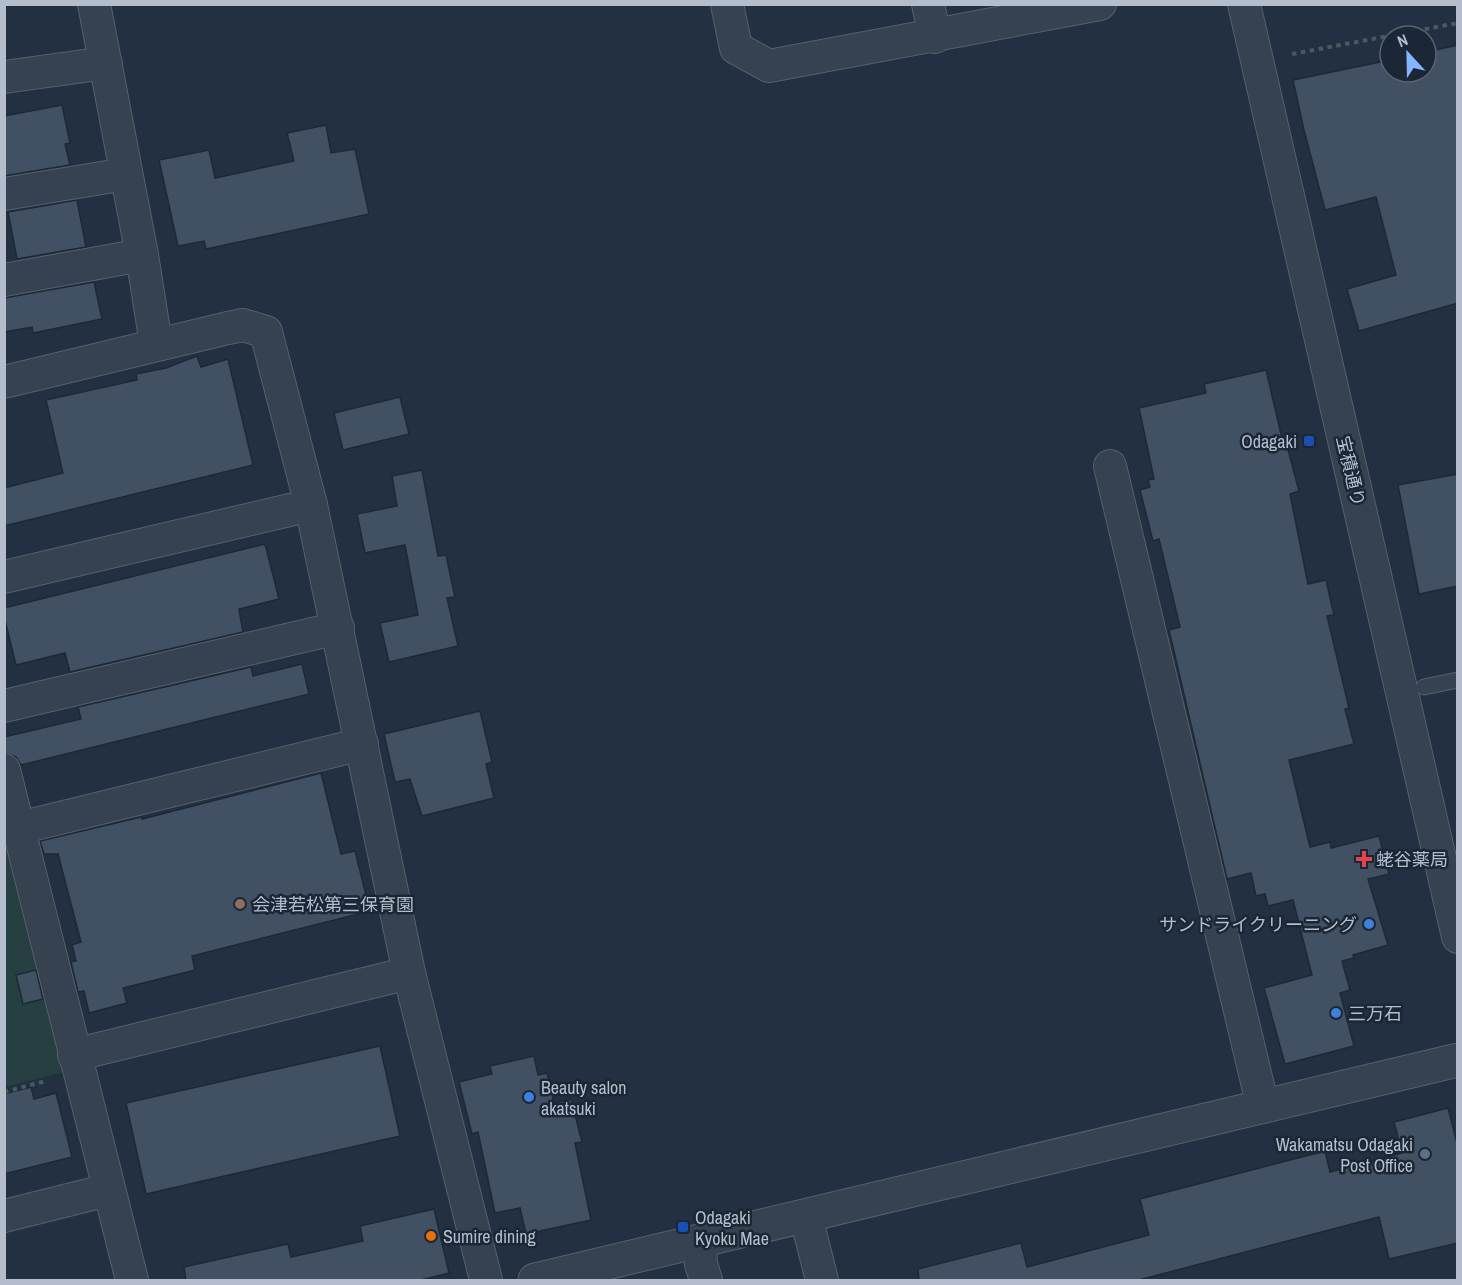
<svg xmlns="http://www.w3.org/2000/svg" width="1462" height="1285" font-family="'Archivo Narrow','Noto Sans JP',sans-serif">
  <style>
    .green { fill: #253f42 }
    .building { fill: #415063; stroke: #1e2937; stroke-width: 1.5 }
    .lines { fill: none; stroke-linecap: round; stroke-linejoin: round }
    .service-casing { stroke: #55606e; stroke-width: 17 }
    .minor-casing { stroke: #55606e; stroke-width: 34 }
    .tertiary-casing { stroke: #55606e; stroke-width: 35 }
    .path { stroke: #435c5f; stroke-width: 4; stroke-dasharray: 4.5 4.5; stroke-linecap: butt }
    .service { stroke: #374250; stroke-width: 15 }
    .minor { stroke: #374250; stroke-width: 32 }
    .tertiary { stroke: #374250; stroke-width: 33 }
    .transit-dot { fill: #1a4fb4; stroke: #1c2735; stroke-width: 2 }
    .health-dot { fill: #e0444e; stroke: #1c2735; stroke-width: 2 }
    .education-dot { fill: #8d6e63; stroke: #1c2735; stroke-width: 2 }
    .shop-dot { fill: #3f7fe0; stroke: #1c2735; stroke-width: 2 }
    .service-dot { fill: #5c6f8a; stroke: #1c2735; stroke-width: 2 }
    .food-dot { fill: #e8710a; stroke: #1c2735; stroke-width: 2 }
    .labels { text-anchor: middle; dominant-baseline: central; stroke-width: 5; stroke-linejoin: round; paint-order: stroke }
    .poi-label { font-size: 18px; fill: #b3bdcb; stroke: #1c2735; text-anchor: start }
    .street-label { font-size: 18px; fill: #b3bdcb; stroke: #1c2735 }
  </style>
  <rect width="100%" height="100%" fill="#233041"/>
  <polygon class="green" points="4,801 72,1070 5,1087"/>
  <g class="building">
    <polygon points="1458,45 1458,303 1359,331 1347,289 1396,275 1376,197 1325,210 1304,130 1293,80 1390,60 1390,72 1426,72 1426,52"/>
    <polygon points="62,105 70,143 65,144 70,165 4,176 4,116"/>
    <polygon points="326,125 331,153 355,149 369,214 206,249 204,241 178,246 159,160 209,150 215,178 294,161 287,133"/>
    <polygon points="77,200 86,247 17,259 8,212"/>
    <polygon points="94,282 102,319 33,333 32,327 4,332 4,298"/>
    <polygon points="197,356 201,367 228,359 253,465 4,526 4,488 63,473 46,400 137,380 136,374 166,368"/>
    <polygon points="1266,370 1283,443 1286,442 1299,491 1290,494 1308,584 1326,580 1334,615 1327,616 1349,708 1345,709 1354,744 1289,760 1310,847 1330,842 1331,848 1379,836 1389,874 1368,879 1388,945 1353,955 1354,958 1342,961 1350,990 1340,993 1354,1046 1285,1064 1264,988 1312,975 1293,900 1268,906 1265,894 1256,896 1251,873 1227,879 1169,630 1180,627 1159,539 1153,541 1140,490 1150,487 1148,480 1154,479 1139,408 1206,393 1204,384"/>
    <polygon points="400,397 409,434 343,450 334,413"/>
    <polygon points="422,470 438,556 446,555 455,597 447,598 458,646 389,662 380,623 418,615 405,545 365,553 357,514 397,506 392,476"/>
    <polygon points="1458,474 1458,586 1419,594 1398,485"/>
    <polygon points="265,544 279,599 239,609 243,632 70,672 65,653 16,665 4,616 4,608"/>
    <polygon points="302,664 309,694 21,765 16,757 4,753 4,737 81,719 78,707 251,667 253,676"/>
    <polygon points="480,711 492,762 486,764 494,798 422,816 410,779 395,782 384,734"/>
    <polygon points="321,773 341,854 355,851 370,911 192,956 195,970 123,988 127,1003 89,1013 84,991 78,992 71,962 76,961 72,945 81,942 58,854 44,854 40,841 141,817 142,819"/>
    <polygon points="36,970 43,999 23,1004 16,975"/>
    <polygon points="380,1046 400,1136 146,1194 126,1103"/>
    <polygon points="534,1056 538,1075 547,1073 554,1103 571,1099 582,1142 575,1143 591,1220 526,1234 520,1208 495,1213 478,1132 472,1134 459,1082 492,1074 490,1066"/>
    <polygon points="31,1087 34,1099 56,1093 72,1157 4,1174 4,1094"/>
    <polygon points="1448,1108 1458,1147 1458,1243 1389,1259 1379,1217 1135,1281 919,1281 918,1269 1021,1243 1027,1267 1149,1235 1140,1199 1325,1151 1330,1172 1402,1153 1394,1122"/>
    <polygon points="434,1209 449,1273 417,1281 186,1281 184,1267 288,1244 291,1257 363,1241 360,1226"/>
  </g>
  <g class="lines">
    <g class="service-casing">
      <polyline id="service" points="1424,687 1458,680"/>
    </g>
    <g class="minor-casing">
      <g id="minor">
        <polyline points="94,4 142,255 156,344"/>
        <polyline points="727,4 736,48 769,66 1100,4"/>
        <polyline points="928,4 935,37"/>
        <polyline points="1244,4 1458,937"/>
        <polyline points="4,77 106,63"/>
        <polyline points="4,194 126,174"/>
        <polyline points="4,280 142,255"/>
        <polyline points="4,382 228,328 243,325 266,332 311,505 409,973 486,1280"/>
        <polyline points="1110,466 1263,1107"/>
        <polyline points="4,577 311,505"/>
        <polyline points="4,706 338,628"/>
        <polyline points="4,770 132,1280"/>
        <polyline points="19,828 362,744"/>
        <polyline points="74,1055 409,973"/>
        <polyline points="4,1216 108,1190"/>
        <polyline points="806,1217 822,1280"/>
        <polyline points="700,1242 701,1264 706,1280"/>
      </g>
    </g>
    <g class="tertiary-casing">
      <polyline id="tertiary" points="535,1280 1458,1060"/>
    </g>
    <g class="path">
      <polyline points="1292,54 1458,23"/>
      <polyline points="4,1092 46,1081"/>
    </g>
    <use href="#service" class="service"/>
    <use href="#minor" class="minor"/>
    <use href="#tertiary" class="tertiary"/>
  </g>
  <g class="transit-dot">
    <rect x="1303" y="435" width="12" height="12" rx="3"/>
    <rect x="677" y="1221" width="12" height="12" rx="3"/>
  </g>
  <path class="health-dot" d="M1361 850h6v6h6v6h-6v6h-6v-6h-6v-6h6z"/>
  <circle class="education-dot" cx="240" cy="904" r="6"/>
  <g class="shop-dot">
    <circle cx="1369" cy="924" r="6"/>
    <circle cx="1336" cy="1013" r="6"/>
    <circle cx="529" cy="1097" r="6"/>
  </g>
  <circle class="service-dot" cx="1425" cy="1154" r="6"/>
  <circle class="food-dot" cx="431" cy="1236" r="6"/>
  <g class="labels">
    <g class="poi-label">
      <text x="1297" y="441" text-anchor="end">Odagaki</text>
      <text x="1376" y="859">蛯谷薬局</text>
      <text x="252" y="904">会津若松第三保育園</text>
      <text x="1357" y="924" text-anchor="end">サンドライクリーニング</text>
      <text x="1348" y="1013">三万石</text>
      <text x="541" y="1087">Beauty salon<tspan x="541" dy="21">akatsuki</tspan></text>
      <text x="1413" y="1144" text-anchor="end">Wakamatsu Odagaki<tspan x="1413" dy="21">Post Office</tspan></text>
      <text x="695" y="1217">Odagaki<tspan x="695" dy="21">Kyoku Mae</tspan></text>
      <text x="443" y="1236">Sumire dining</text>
    </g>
    <g class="street-label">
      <text transform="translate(1351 471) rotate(77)">宝積通り</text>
    </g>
  </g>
  <rect width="1462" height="1285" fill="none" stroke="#b3bdcb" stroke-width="12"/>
  <g transform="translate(1408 54) rotate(338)"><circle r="28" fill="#1c2735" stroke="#586371" stroke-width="1.5"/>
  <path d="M0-4.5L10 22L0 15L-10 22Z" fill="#84b5ff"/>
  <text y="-9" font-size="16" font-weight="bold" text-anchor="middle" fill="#b3bdcb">N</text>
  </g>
</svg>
